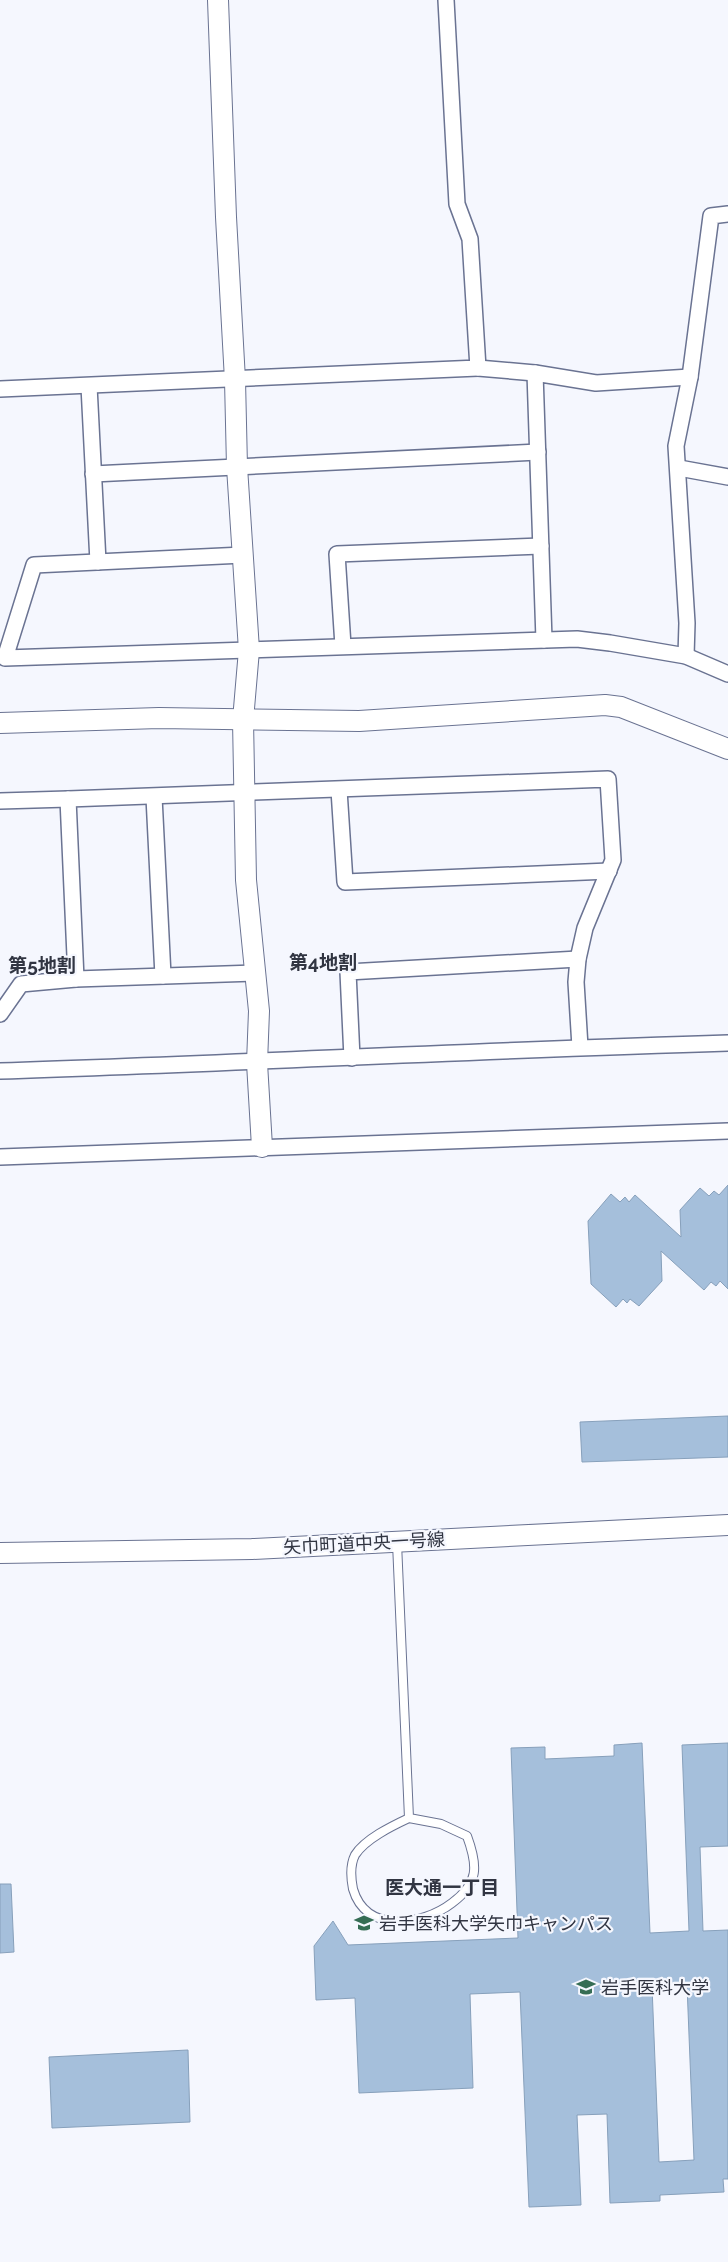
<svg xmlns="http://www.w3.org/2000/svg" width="728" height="2262" font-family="Raleway,'Noto Sans JP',sans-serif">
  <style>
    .building { fill: #a5bfdb; stroke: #87a0bb; fill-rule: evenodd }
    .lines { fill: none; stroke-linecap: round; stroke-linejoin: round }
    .lane-casing { stroke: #6a7392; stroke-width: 10 }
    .street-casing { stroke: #6a7392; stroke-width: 18 }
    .secondary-casing { stroke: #6a7392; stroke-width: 22 }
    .lane { stroke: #fff; stroke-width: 8 }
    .street { stroke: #fff; stroke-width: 15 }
    .secondary { stroke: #fff; stroke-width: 20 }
    .labels { text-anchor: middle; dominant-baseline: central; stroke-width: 4.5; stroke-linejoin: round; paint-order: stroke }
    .street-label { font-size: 18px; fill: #313542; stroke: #f5f7fe }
    .poi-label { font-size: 18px; fill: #313542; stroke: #f5f7fe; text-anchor: start }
    .neighbourhood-label { font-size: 19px; font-weight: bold; fill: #313542; stroke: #f5f7fe }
  </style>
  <rect width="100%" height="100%" fill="#f5f7fe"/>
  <g class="building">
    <polygon points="728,1185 728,1289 720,1281 716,1286 711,1282 704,1290 661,1251 662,1281 639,1306 630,1299 627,1303 623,1299 616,1307 591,1284 588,1221 611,1194 620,1202 625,1197 629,1202 635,1195 681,1237 680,1210 700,1188 709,1196 714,1191 719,1195"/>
    <polygon points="728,1416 728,1457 582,1462 580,1422"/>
    <path d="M642,1743L650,1933L689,1931L682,1745L728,1743V1846L700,1847L703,1931L728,1930V2179H723L724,2192L660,2195V2201L610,2203L607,2114L577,2115L581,2205L529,2207L520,1992L470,1994L473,2088L359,2093L355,1998L316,2000L314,1946L333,1921L348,1945L518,1938L511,1748L545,1747V1759L614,1756V1745ZM687,1985L694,2160L659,2162L652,1986Z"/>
    <polygon points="0,1884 11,1884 14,1952 0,1953"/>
    <polygon points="188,2050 190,2122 52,2128 49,2057"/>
  </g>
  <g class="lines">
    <g class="lane-casing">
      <path id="lane" d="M397,1543L409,1818L441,1824L467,1836C478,1866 479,1883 452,1903C422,1926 366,1934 353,1889C351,1879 350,1865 355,1855C365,1839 392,1826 409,1818"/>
    </g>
    <g class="street-casing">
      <g id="street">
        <polyline points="478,368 535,373"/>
        <polyline points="89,386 98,562"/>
        <polyline points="0,389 478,368 470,239 457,204 446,0"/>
        <polyline points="679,468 728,477"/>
        <polyline points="93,474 538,452"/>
        <polyline points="243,555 34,565 5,658 577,639 610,643 686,656 728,674"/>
        <polyline points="544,640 535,373 596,383 690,377"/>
        <polyline points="343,646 337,554 541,546"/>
        <polyline points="686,656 687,623 676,446 690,377 711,216 728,214"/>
        <polyline points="339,790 345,882 609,871"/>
        <polyline points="154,797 163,976"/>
        <polyline points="0,801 68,799"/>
        <polyline points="76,979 68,799 608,779 613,860 585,928 578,959 576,982 580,1047"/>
        <polyline points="0,1014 21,984 76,979 255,973"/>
        <polyline points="352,1058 348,972 578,959"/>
        <path d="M0,1071C243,1063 485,1050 728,1043"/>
        <polyline points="0,1157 728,1131"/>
      </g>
    </g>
    <g class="secondary-casing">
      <g id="secondary">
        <polyline points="218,0 226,217 235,380 237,467 249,650 243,720 246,880 259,1011 257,1063 262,1147"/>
        <polyline points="0,723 159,718 359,721 605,705 621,707 728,749"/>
        <polyline points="0,1553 252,1549 728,1525"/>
      </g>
    </g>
    <use href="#lane" class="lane"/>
    <use href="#street" class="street"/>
    <use href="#secondary" class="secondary"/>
  </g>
  <defs>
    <g id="university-bare" transform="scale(1.5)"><path d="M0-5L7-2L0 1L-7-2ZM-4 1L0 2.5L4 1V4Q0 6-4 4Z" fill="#356d54" stroke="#f5f7fe" stroke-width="2.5" paint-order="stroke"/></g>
  </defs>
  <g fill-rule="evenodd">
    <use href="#university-bare" x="364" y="1923"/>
    <use href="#university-bare" x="586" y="1987"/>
  </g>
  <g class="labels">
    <g class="street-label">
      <text transform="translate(364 1543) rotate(-3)">矢巾町道中央一号線</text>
    </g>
    <g class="poi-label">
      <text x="379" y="1923">岩手医科大学矢巾キャンパス</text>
      <text x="601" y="1987">岩手医科大学</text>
    </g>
    <g class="neighbourhood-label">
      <text x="323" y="962">第4地割</text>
      <text x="42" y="965">第5地割</text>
      <text x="442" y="1887">医大通一丁目</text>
    </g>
  </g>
</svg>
